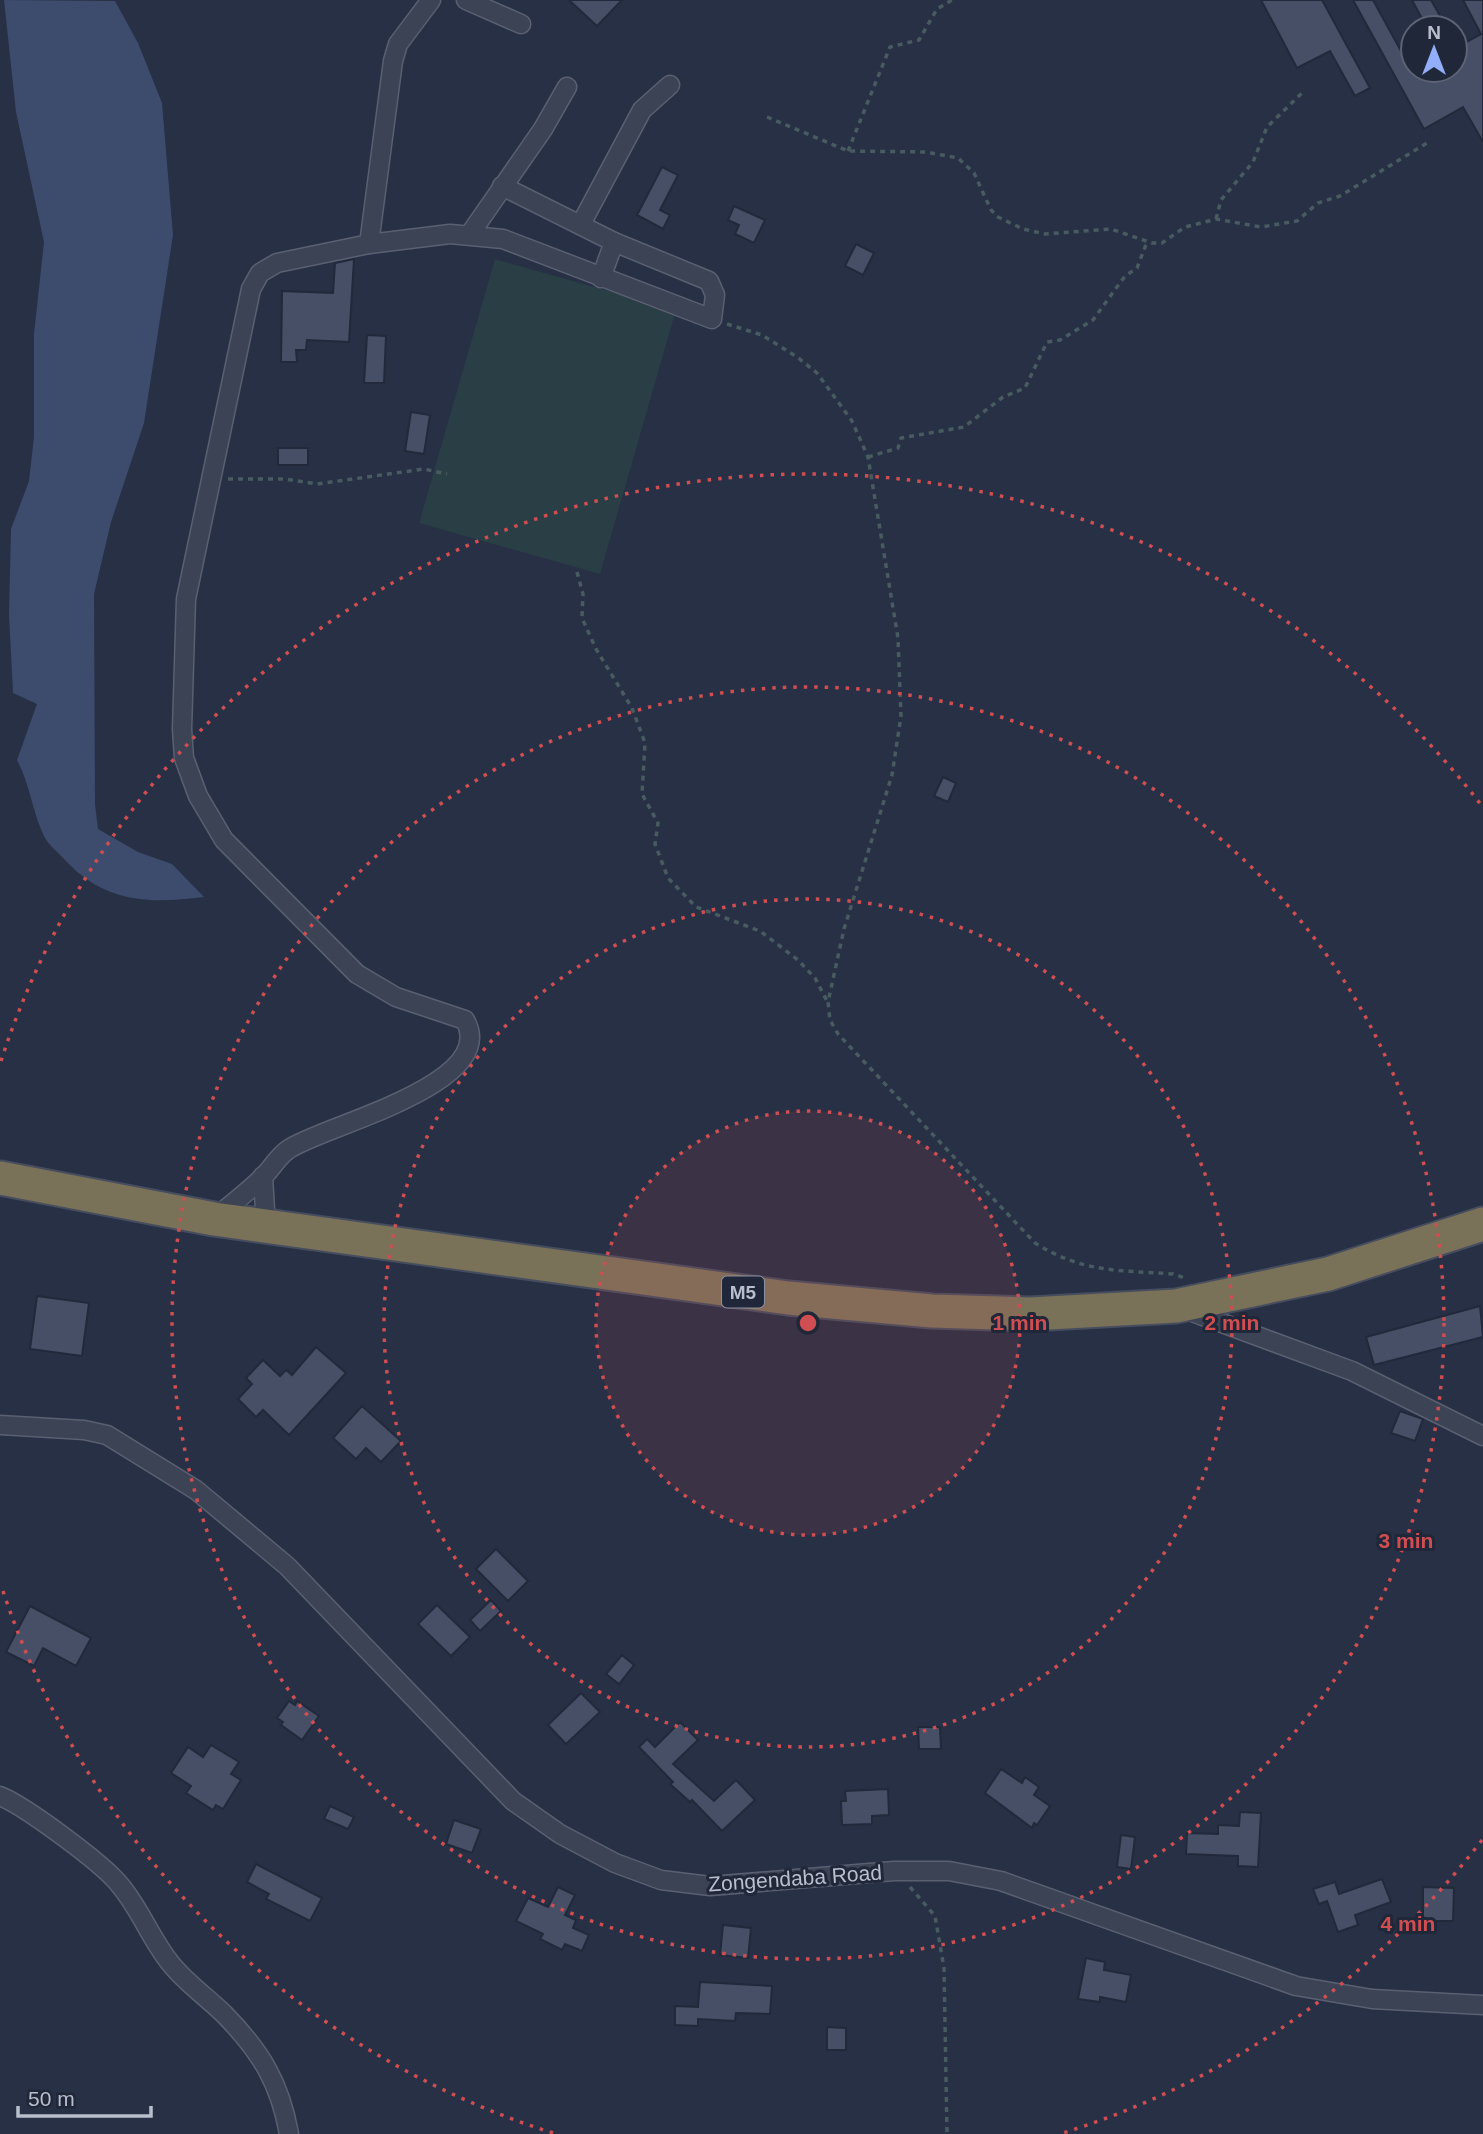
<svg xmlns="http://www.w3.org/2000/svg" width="1483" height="2134" font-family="Helvetica,sans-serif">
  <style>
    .green { fill: #293e45 }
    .water { fill: #3d4b6d }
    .building { fill: #464f66; stroke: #22293b; stroke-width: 2 }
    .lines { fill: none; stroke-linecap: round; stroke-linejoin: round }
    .street-casing { stroke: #5a6071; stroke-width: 21 }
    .highway-casing { stroke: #464d5e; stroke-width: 37 }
    .path { stroke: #485b61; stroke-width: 3.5; stroke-dasharray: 5 5; stroke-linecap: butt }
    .street { stroke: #3c4354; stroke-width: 18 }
    .highway { stroke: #7a7159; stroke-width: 33 }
    .ring { fill: none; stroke: #cf4e51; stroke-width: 3.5; stroke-dasharray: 3.5 7 }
    .labels { text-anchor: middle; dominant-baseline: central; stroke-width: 6; stroke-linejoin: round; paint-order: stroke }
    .shield { fill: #202739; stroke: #8b91a1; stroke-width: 2 }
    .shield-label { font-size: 19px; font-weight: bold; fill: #b9becd }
    .street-label { font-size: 21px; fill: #b9becd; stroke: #202739 }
    .centre { fill: #cf4e51; stroke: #202739; stroke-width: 3.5 }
    .ring-label { font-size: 21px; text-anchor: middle; font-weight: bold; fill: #cf4e51; stroke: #202739; stroke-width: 6; stroke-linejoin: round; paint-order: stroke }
  </style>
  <rect width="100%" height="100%" fill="#273044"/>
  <polygon class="green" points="495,259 676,310 600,574 419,523"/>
  <path class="water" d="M4,0L115,1L138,43L162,103L173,235L144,423L111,522L94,594L95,804L98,829L138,852L172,864L204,897C149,904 105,903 65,860C59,853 48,845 44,836C32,811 30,784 17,760L37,704L13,693L9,614L11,529L29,481L34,437V334L44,242L16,112Z"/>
  <g class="building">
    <polygon points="569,0 622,0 597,26"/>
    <polygon points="1261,0 1322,0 1370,88 1355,96 1330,51 1297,68"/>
    <polygon points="1353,0 1373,0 1412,71 1455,70 1455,48 1481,34 1463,0 1483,0 1483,142 1463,107 1424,129"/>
    <polygon points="1412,0 1431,0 1447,28 1427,28"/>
    <polygon points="662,167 678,175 660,210 670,215 663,229 637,215"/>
    <polygon points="734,206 765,220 754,243 735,234 739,225 728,220"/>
    <polygon points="856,244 874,253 863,275 845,266"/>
    <polygon points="354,259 349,342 307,340 306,350 296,350 297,362 281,362 282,291 333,293 335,263"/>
    <polygon points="367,335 386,336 384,383 364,383"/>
    <polygon points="411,412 430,415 424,454 405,451"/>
    <rect x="278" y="448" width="30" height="17"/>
    <polygon points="943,777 956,783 948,802 934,796"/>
    <polygon points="37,1296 89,1303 82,1356 30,1349"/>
    <polygon points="1480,1306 1483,1337 1374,1365 1366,1337"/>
    <polygon points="316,1347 346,1373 289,1435 263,1410 256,1417 238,1399 252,1384 246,1378 263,1360 280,1376 286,1370 292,1375"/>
    <polygon points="362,1406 401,1441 381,1462 366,1448 356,1459 333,1438"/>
    <polygon points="1400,1411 1423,1419 1415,1441 1391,1433"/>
    <polygon points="496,1549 528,1581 508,1601 476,1569"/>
    <polygon points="491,1600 501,1611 480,1631 470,1620"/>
    <polygon points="437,1605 470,1637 451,1656 418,1624"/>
    <polygon points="30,1606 91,1638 76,1666 43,1648 34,1666 6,1652"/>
    <polygon points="622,1655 634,1665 619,1684 606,1674"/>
    <polygon points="581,1693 600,1712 566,1744 548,1725"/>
    <polygon points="289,1701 295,1705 297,1701 319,1716 302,1740 281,1725 283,1722 277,1718"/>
    <polygon points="680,1722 698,1740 673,1764 714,1801 736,1780 755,1800 722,1831 692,1800 690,1802 670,1784 673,1782 639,1747 647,1739 655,1747"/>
    <polygon points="918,1727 940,1727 941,1749 919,1749"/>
    <polygon points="211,1745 239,1762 231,1774 241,1780 223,1809 216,1805 213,1810 186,1793 191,1786 171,1773 188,1747 203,1757"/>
    <polygon points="1001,1769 1022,1783 1025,1777 1039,1787 1034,1795 1050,1806 1037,1825 1034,1823 1032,1828 985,1793"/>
    <polygon points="888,1789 889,1815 872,1816 872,1824 842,1825 841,1801 846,1801 845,1791"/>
    <polygon points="330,1806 354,1817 348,1829 324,1819"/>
    <polygon points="1240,1812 1261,1813 1258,1867 1238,1866 1238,1856 1186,1854 1187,1833 1218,1834 1218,1825 1239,1826"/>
    <polygon points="454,1820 481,1829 472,1853 446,1844"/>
    <polygon points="1121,1835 1135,1837 1131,1869 1117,1867"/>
    <polygon points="256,1864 322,1898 310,1921 266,1899 269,1894 247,1882"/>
    <polygon points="1382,1879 1391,1902 1355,1915 1358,1925 1338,1932 1327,1901 1319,1904 1313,1889 1335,1882 1339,1894"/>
    <polygon points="558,1887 575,1895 565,1915 576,1920 573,1928 589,1935 582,1951 565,1944 562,1950 540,1939 543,1934 516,1921 528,1898 548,1907"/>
    <polygon points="1423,1887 1454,1888 1453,1921 1423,1921"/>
    <polygon points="723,1925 751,1928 748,1958 720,1955"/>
    <polygon points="1086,1958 1105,1962 1104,1970 1131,1975 1126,2002 1100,1997 1100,2002 1078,1999"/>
    <polygon points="700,1982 772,1986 770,2014 736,2013 735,2021 698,2019 698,2026 675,2025 675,2006 698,2007"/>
    <polygon points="827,2027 846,2028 846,2050 827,2050"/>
  </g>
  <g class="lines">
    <g class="street-casing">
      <g id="street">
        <polyline points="466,0 521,24"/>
        <polyline points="502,186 614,242 601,278"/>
        <polyline points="581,224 642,110 670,85"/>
        <polyline points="470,234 543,129 567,87"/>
        <polyline points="369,244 450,234 503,239 712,319 715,295 709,281 614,242"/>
        <polyline points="263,1176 266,1227"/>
        <path d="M214,1219C230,1205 248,1192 263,1177C272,1168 279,1155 289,1149C322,1126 501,1085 465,1020L396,997L357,974L224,840L198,796L184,758L182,729L186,599L251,289L260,273L277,263L369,244L393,61L398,44L431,0"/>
        <polyline points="1184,1309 1352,1371 1483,1436"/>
        <polyline points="0,1425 84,1430 107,1435 196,1490 287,1566 513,1801 560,1834 615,1863 661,1880 710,1886 894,1871 949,1871 1001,1881 1296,1986 1372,1999 1483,2005"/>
        <path d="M0,1796C25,1806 102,1863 119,1884C140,1908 151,1940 171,1964C187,1984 207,1997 225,2015C261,2052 280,2083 289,2134"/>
      </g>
    </g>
    <g class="highway-casing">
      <polyline id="highway" points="0,1178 214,1219 788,1298 932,1311 1030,1314 1176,1306 1328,1274 1483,1224"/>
    </g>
    <g class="path">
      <polyline points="767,117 848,151 926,152 958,158 974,173 991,210 998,217 1023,229 1045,234 1111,229 1152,243 1162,243 1185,227 1216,219 1261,227 1297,221 1318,203 1340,196 1427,143"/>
      <polyline points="848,151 890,47 919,40 937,9 952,0"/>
      <polyline points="1216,219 1221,200 1253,162 1267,127 1302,93"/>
      <path d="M727,324L762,335L797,357L817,373L852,421L868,457L898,638L901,716L892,775L844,929L828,1002L830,1020L838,1034L1035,1243C1083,1273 1118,1270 1173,1274L1185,1278"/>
      <polyline points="868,457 898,448 901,438 964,427 1003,397 1025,388 1047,342 1060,340 1093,320 1125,276 1137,268 1147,242"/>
      <polyline points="228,479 285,479 317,484 424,469 447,474"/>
      <polyline points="577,572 583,594 582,618 596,649 632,708 645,743 642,794 658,823 655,844 668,878 696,907 760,931 798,960 815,978 827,1001"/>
      <polyline points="910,1887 935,1916 944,1968 947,2134"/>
    </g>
    <use href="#street" class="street"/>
    <use href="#highway" class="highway"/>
  </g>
  <circle cx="808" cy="1323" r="212" fill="#cf4e51" fill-opacity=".12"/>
  <g class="ring">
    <circle cx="808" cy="1323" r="212"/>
    <circle cx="808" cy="1323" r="424"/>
    <circle cx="808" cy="1323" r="636"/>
    <path d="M1482 1840A849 849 0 0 1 1063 2133M553 2133A849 849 0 0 1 1 1585M1 1061A849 849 0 0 1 1482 806"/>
  </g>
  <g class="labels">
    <rect class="shield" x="722" y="1276.5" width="42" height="31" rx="5"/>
    <g class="shield-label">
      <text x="743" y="1292">M5</text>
    </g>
    <g class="street-label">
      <text transform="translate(795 1878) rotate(-4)">Zongendaba Road</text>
    </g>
  </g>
  <circle cx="808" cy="1323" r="10" class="centre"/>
  <g class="ring-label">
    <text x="1020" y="1330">1 min</text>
    <text x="1232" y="1330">2 min</text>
    <text x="1406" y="1548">3 min</text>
    <text x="1408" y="1931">4 min</text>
  </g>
  <g transform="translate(1434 49)"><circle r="33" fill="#202739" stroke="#5d6374" stroke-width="2"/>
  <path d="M0-5L12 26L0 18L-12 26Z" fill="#92adfa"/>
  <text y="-10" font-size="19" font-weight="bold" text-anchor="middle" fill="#b9becd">N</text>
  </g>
  <path d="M18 2106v10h133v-10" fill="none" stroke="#b9becd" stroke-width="3.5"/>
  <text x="28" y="2106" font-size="21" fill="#b9becd" stroke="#202739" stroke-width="5" paint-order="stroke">50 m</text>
</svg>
